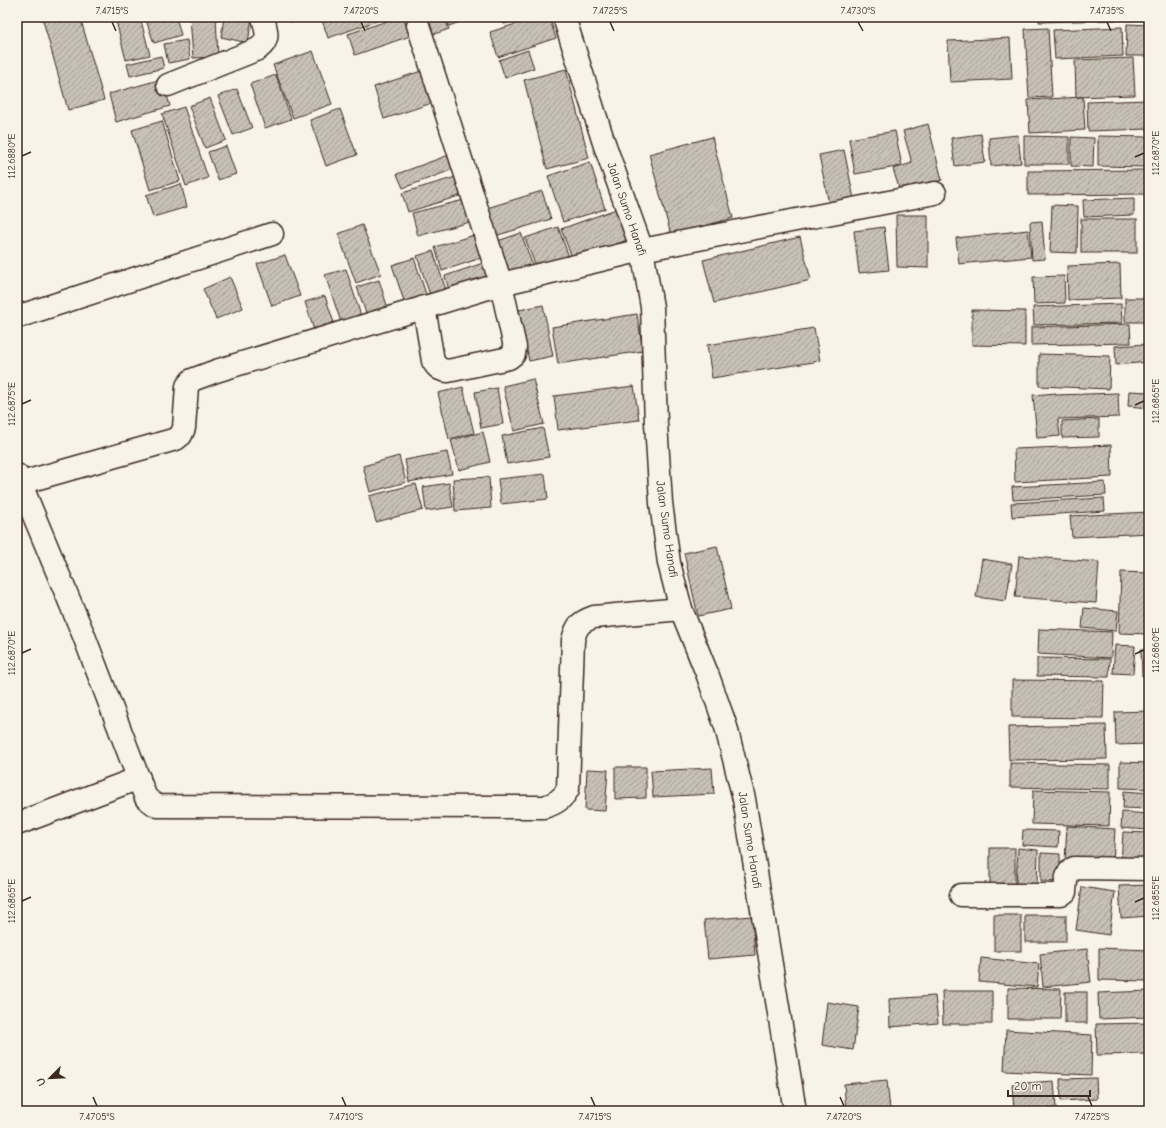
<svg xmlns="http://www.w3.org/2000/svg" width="1166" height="1128" font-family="'Comic Neue',sans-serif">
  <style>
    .building { fill: url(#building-hatch); stroke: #3b2a1e }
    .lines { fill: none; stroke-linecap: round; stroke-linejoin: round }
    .minor-casing { stroke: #3b2a1e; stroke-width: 25 }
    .minor { stroke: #f7f3e8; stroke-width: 22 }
    .ticks { fill: none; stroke: #3b2a1e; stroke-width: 1.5 }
    .labels { text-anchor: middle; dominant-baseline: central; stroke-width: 3; stroke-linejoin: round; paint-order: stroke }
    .street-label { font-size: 12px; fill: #3b2a1e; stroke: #f7f3e8 }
    .neatline { fill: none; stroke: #3b2a1e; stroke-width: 1.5 }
    .ticks-label { font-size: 10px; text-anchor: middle; fill: #3b2a1e }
  </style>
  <defs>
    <pattern id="building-hatch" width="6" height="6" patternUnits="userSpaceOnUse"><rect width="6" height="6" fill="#c8c1b6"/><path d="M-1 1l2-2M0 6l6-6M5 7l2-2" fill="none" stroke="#a49d93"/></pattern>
  </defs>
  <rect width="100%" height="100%" fill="#f7f3e8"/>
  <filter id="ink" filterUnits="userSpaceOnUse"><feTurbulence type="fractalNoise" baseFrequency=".025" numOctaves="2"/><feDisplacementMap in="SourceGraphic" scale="8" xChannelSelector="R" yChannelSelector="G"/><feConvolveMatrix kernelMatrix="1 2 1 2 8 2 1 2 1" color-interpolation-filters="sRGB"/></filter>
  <g filter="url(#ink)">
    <g class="building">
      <polygon points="42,17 80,17 104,100 68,110"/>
      <polygon points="115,17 140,17 150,55 126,60"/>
      <polygon points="145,17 176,17 181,35 154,43"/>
      <polygon points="190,17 216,17 218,57 193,58"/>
      <polygon points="224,17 252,17 248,43 221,37"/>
      <polygon points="290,17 309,17 291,22"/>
      <polygon points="321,17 388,17 328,38"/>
      <polygon points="399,17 403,17 410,36 355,55 348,34"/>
      <polygon points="419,17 444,17 449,29 426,37"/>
      <polygon points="446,17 470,17 470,18 449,26"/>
      <polygon points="502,17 527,17 504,24"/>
      <polygon points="538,17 549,17 556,38 498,57 490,32"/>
      <polygon points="1039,17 1149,17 1149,19 1039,22"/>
      <polygon points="1127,24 1149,25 1149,56 1126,56"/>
      <polygon points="1122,27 1123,56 1055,59 1053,30"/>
      <polygon points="1048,28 1052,97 1029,98 1025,29"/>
      <polygon points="1010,38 1012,79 950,82 948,41"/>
      <polygon points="187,40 190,59 168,63 164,44"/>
      <polygon points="528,50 534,68 505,78 499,60"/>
      <polygon points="313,51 332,104 293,118 273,65"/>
      <polygon points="161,56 164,68 130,76 127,64"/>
      <polygon points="1133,58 1135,95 1076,97 1075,60"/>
      <polygon points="427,69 438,101 384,119 374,87"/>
      <polygon points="566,69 589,158 547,169 524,80"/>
      <polygon points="276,75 291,119 265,128 250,84"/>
      <polygon points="162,79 170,106 116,122 109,94"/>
      <polygon points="237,89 252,128 233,135 218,96"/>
      <polygon points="1083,97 1085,130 1030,133 1028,100"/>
      <polygon points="210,98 226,140 205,148 189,106"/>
      <polygon points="1149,100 1149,129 1088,131 1087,102"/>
      <polygon points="184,107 208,178 186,186 162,114"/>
      <polygon points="340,109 357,155 326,166 310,120"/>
      <polygon points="162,121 180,181 150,190 132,130"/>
      <polygon points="928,124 942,180 900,191 893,169 912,163 903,131"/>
      <polygon points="895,131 902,166 855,174 849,139"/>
      <polygon points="981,134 985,162 955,166 951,138"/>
      <polygon points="1018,135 1021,163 991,166 989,138"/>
      <polygon points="1024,136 1069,137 1069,164 1024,164"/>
      <polygon points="1098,136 1149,137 1149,167 1098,166"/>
      <polygon points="712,137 733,218 671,235 649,154"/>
      <polygon points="1071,137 1094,138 1093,167 1071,166"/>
      <polygon points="226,146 236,174 218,180 208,152"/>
      <polygon points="844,150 854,199 829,204 819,155"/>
      <polygon points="449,155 454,169 403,188 397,174"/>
      <polygon points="590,162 605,209 563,222 548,176"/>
      <polygon points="1149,170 1149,194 1028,195 1028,171"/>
      <polygon points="456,177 462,195 408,212 402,193"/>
      <polygon points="181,184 187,207 153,217 146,195"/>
      <polygon points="542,191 551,219 495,236 487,208"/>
      <polygon points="1134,198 1134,215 1084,217 1083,200"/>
      <polygon points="464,200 470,222 418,236 412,213"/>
      <polygon points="1052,205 1078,206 1077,253 1050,252"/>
      <polygon points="619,208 630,239 573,260 561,229"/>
      <polygon points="896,215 928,215 928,268 897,267"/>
      <rect x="1081" y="219" width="56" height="34"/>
      <polygon points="1042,221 1045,259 1032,260 1030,222"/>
      <polygon points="362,225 381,274 356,283 338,234"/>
      <polygon points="558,227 570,260 538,272 525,238"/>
      <polygon points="884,227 889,270 859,273 854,231"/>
      <polygon points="1028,230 1031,257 959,264 956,238"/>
      <polygon points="521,233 534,269 505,279 492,243"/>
      <polygon points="474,235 481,258 442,271 435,247"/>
      <polygon points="800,237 811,280 714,303 703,260"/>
      <polygon points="433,251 447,293 431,298 417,256"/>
      <polygon points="285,255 300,296 272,306 257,264"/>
      <polygon points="414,258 428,300 406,307 392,265"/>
      <polygon points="489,261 497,282 451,297 445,276"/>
      <polygon points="1120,264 1121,298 1068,300 1067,266"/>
      <polygon points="346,269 362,319 342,325 325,275"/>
      <polygon points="1064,276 1065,303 1034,304 1033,277"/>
      <polygon points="230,277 243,308 216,319 203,289"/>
      <polygon points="379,280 390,315 369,322 357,287"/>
      <polygon points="325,296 335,326 315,333 305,302"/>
      <rect x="1125" y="298" width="24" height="24"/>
      <polygon points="1121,304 1122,323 1034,325 1033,307"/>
      <polygon points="543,305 553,356 529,361 519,310"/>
      <polygon points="972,310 1025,311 1025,346 972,345"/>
      <polygon points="637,314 643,351 558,364 552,327"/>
      <polygon points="1130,324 1131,343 1031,345 1031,327"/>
      <polygon points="814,328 820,361 712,378 707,345"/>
      <polygon points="1149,344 1149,362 1116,365 1115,346"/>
      <polygon points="1039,354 1110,356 1109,389 1039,386"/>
      <polygon points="533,379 544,424 514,431 503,386"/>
      <polygon points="634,386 639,420 558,430 554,396"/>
      <polygon points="463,387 474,433 449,439 438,393"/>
      <polygon points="497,388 503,424 481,428 475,392"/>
      <polygon points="1129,391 1149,392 1149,408 1128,406"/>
      <polygon points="1056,393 1056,395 1118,393 1119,417 1058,419 1060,436 1037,438 1033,395"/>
      <polygon points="1099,419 1099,437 1062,438 1062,421"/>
      <polygon points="543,428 549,457 507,464 502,436"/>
      <polygon points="483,432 490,462 459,470 451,440"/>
      <polygon points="1111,445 1112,477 1015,482 1014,449"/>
      <polygon points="447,452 452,474 409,482 405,460"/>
      <polygon points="399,456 406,482 370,492 363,466"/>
      <polygon points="545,474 548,499 501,504 498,479"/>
      <polygon points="489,477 491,508 455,511 453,479"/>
      <polygon points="1105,482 1106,495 1013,500 1012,487"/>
      <polygon points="449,483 453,507 426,511 423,487"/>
      <polygon points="416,484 423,510 376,522 369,496"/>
      <polygon points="1104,498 1105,511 1012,517 1011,503"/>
      <polygon points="1149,512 1149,533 1072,537 1070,516"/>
      <polygon points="717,546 731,609 698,616 684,553"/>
      <polygon points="1019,556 1099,562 1096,603 1015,597"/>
      <polygon points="982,559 1012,564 1006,601 976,597"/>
      <polygon points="1121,572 1149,573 1149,634 1119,633"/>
      <polygon points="1084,608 1118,611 1116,631 1082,628"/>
      <polygon points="1039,629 1112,632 1111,658 1038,654"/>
      <polygon points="1115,645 1135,646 1133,674 1113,673"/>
      <polygon points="1141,649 1149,649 1149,676 1142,676"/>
      <polygon points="1037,658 1110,659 1109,677 1037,676"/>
      <polygon points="1012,680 1104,681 1103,718 1012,717"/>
      <polygon points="1149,711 1149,744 1116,745 1115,712"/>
      <polygon points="1106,725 1107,759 1009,760 1008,727"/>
      <polygon points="1120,762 1149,763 1149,789 1120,788"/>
      <polygon points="1010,763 1110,765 1110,789 1010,787"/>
      <polygon points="615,767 646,767 646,798 615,799"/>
      <polygon points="712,768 714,794 653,797 651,771"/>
      <polygon points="587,769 608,770 605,811 585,810"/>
      <polygon points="1033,790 1110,792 1109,826 1032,824"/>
      <polygon points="1124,791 1149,793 1149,809 1123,808"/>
      <polygon points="1122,812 1149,814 1149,830 1121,828"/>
      <polygon points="1067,826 1115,829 1113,864 1065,861"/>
      <polygon points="1023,830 1059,831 1058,847 1022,845"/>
      <polygon points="1123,832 1149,833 1149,865 1121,864"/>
      <rect x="990" y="848" width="25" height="38"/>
      <polygon points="1018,848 1038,850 1037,885 1016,884"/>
      <polygon points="1041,853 1060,854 1060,882 1041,881"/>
      <polygon points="1149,885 1149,916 1121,918 1119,886"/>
      <polygon points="1082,887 1115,892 1109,935 1076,930"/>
      <rect x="994" y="915" width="27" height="36"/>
      <rect x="1025" y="915" width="41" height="27"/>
      <polygon points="752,916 755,955 708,959 704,920"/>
      <polygon points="1099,948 1149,950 1149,981 1099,980"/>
      <polygon points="1087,949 1091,982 1043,987 1040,954"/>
      <polygon points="981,958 1039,964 1037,987 979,982"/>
      <polygon points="1008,988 1061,989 1060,1019 1008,1019"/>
      <polygon points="942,991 992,991 992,1024 943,1024"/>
      <polygon points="1149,991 1149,1017 1099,1019 1098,993"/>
      <rect x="1065" y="992" width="22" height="31"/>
      <polygon points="935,996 938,1023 890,1027 889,999"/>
      <polygon points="827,1002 859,1007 853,1050 822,1045"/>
      <polygon points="1149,1023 1149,1054 1097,1055 1096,1024"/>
      <polygon points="1006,1030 1092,1035 1091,1075 1004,1071"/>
      <polygon points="1096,1078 1097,1099 1061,1101 1060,1079"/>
      <polygon points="887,1080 890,1110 846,1111 844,1084"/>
      <polygon points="1054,1081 1056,1108 1014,1111 1012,1084"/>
    </g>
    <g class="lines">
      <g class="minor-casing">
        <g id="minor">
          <polyline points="564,17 604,143 642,250 652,307 656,423 661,503 669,563 681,609 708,676 726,727 744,799 795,1111"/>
          <path d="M418,25L501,284L515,347L514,354L509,358L448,371C440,370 437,368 433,361L424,307"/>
          <path d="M168,85L258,49C271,39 266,31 263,17"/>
          <polyline points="17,317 272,234"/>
          <path d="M17,475L84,636L143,790L146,798L157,806L544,807C555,804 563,799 568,789L573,640C577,625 580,622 594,617L681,609"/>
          <polyline points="21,483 176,439 181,435 184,428 187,386 192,380 216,371 501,284 642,250 935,193"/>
          <polyline points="17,824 139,778"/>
          <path d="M961,895H1061L1065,892C1066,883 1065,873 1074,868L1149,869"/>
        </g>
      </g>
      <use href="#minor" class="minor"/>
    </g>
  </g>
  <path class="ticks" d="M112,22L116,31M361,22L365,31M610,22L614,31M858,22L863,31M1107,22L1111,31M22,156L31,152M1135,157L1144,153M22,404L31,400M1135,405L1144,401M22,653L31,649M1135,654L1144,650M22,901L31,897M1135,902L1144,898M93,1097L97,1106M342,1097L346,1106M591,1097L595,1106M840,1097L844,1106M1088,1097L1092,1106"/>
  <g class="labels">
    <g class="street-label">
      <text transform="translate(627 209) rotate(71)">Jalan Sumo Hanafi</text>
      <text transform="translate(667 529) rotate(82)">Jalan Sumo Hanafi</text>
      <text transform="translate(750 840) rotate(81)">Jalan Sumo Hanafi</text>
    </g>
  </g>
  <rect width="1166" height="1128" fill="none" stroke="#f7f3e8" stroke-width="44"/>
  <g transform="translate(50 1078) rotate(246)" stroke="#f7f3e8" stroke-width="3" paint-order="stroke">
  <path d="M0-3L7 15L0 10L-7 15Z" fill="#3b2a1e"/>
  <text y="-6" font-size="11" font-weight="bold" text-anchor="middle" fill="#3b2a1e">U</text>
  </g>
  <path d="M1008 1090v6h82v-6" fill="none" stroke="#3b2a1e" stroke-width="2"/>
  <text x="1014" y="1090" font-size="12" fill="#3b2a1e" stroke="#f7f3e8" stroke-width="3" paint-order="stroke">20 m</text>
  <rect x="22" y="22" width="1122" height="1084" class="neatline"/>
  <g class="ticks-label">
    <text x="112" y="14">7.4715°S</text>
    <text x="361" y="14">7.4720°S</text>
    <text x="610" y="14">7.4725°S</text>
    <text x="858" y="14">7.4730°S</text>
    <text x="1107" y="14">7.4735°S</text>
    <text transform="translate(1155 153) rotate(-90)" y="4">112.6870°E</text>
    <text transform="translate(11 156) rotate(-90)" y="4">112.6880°E</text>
    <text transform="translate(1155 401) rotate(-90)" y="4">112.6865°E</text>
    <text transform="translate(11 404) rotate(-90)" y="4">112.6875°E</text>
    <text transform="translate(1155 650) rotate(-90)" y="4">112.6860°E</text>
    <text transform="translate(11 653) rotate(-90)" y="4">112.6870°E</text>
    <text transform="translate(1155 898) rotate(-90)" y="4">112.6855°E</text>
    <text transform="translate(11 901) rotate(-90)" y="4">112.6865°E</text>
    <text x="97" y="1120">7.4705°S</text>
    <text x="346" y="1120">7.4710°S</text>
    <text x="595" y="1120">7.4715°S</text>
    <text x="844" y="1120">7.4720°S</text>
    <text x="1092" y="1120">7.4725°S</text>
  </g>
</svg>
